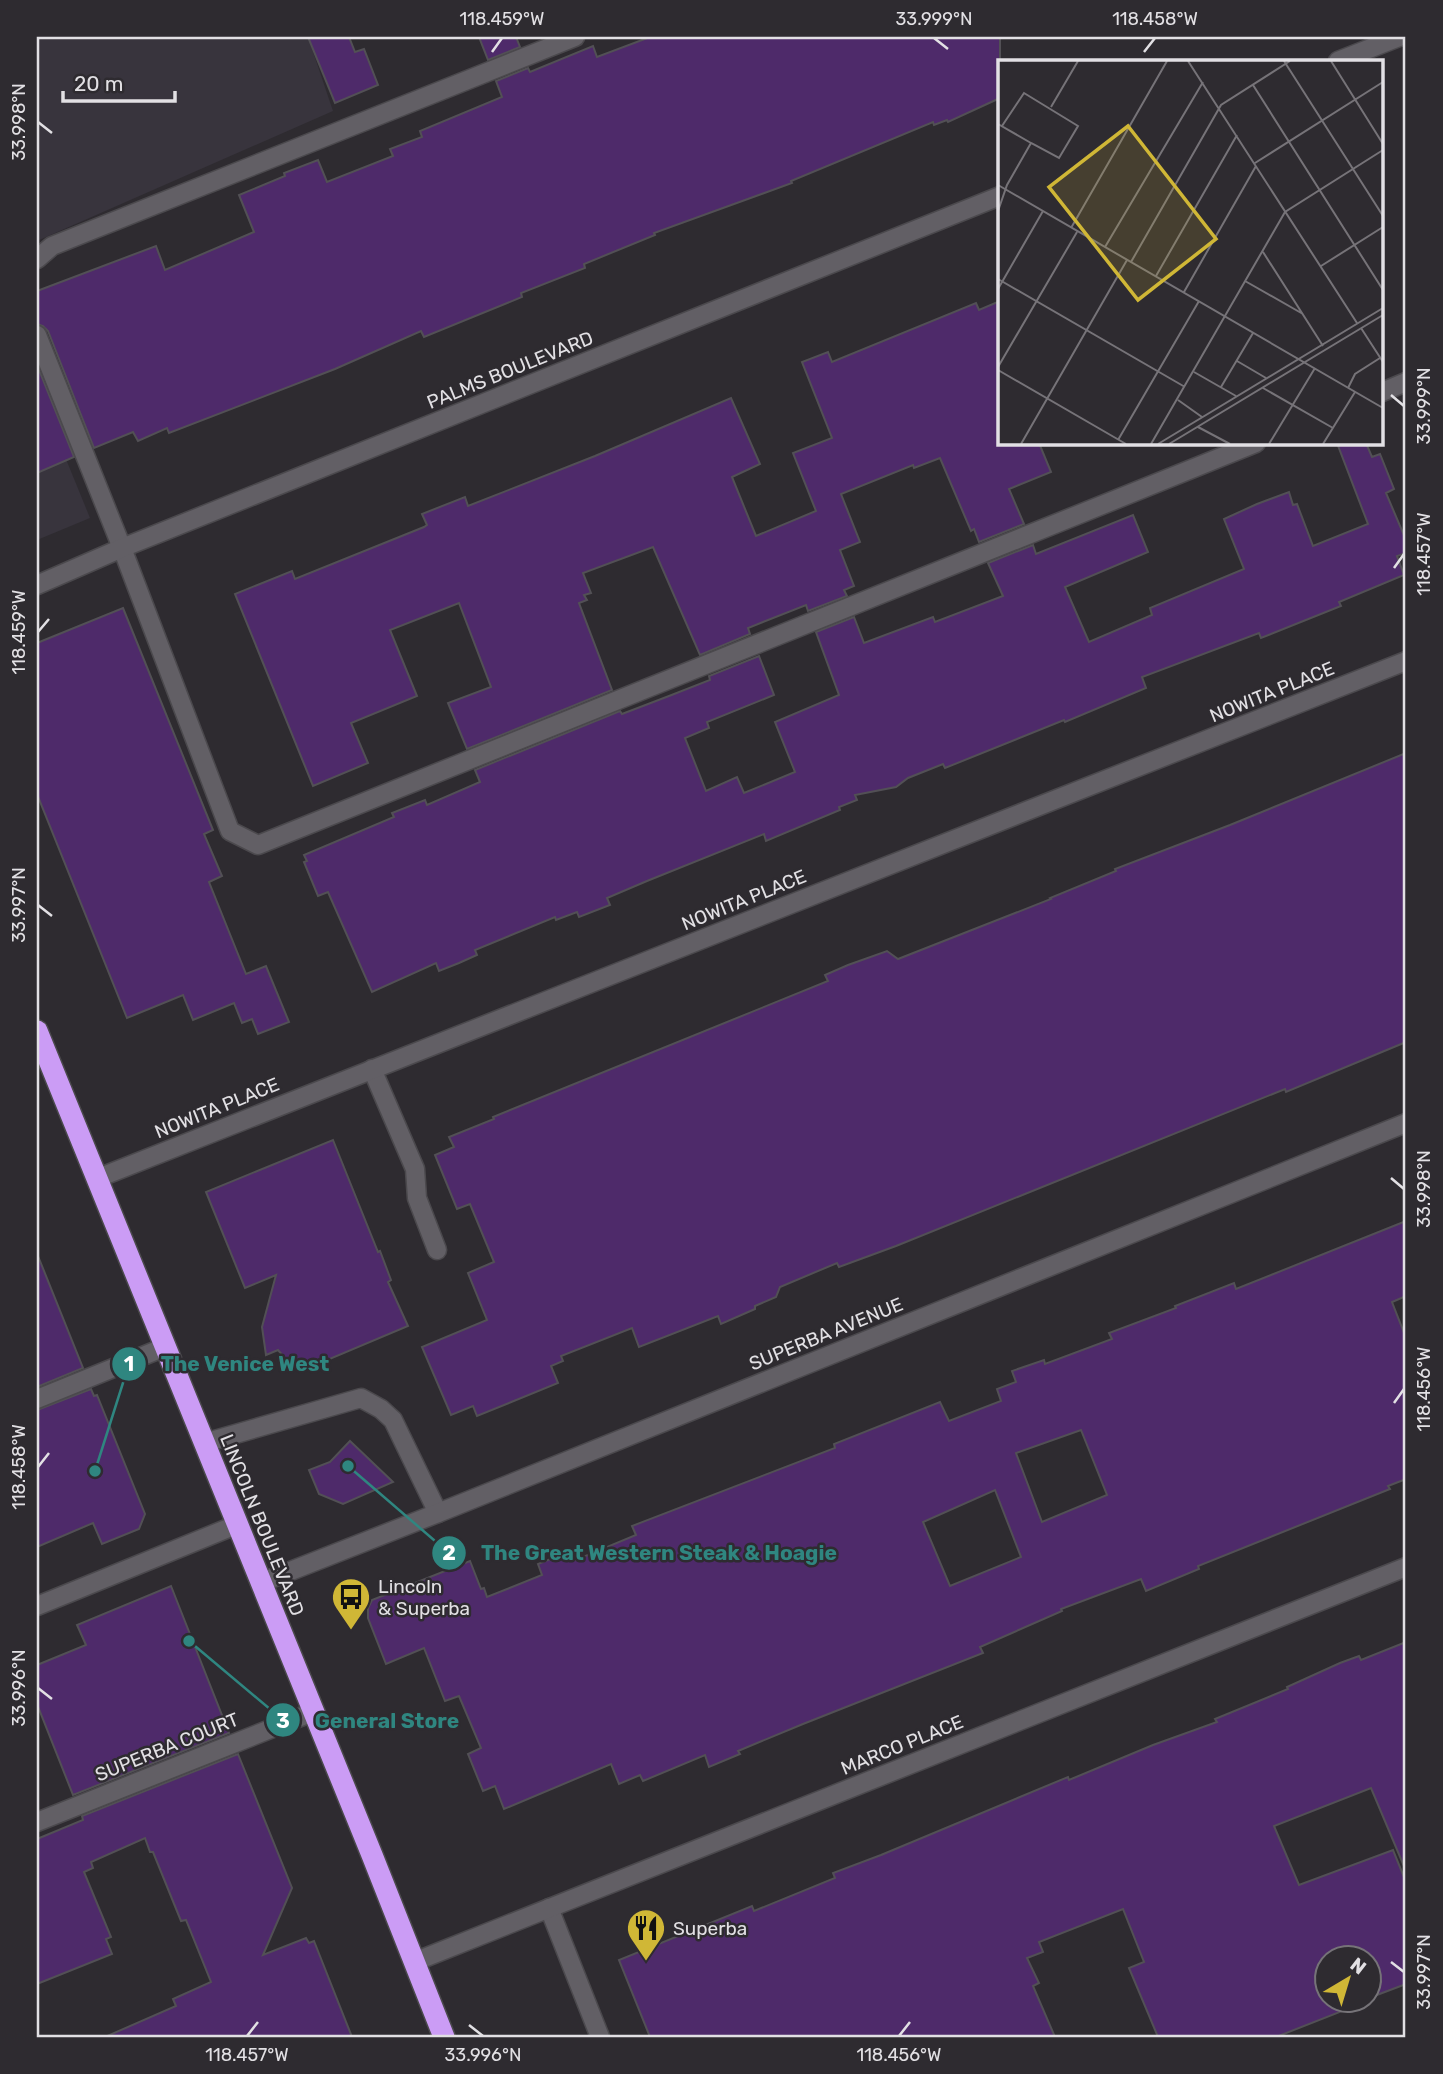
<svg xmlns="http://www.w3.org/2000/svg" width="1443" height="2074" font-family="Rubik,sans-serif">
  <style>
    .built { fill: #38343d }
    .building { fill: #4e2a6a; stroke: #525055; stroke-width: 2; fill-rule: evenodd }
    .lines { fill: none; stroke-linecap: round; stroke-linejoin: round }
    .minor-casing { stroke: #4b494d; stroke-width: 21 }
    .highway-casing { stroke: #4b494d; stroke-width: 24 }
    .minor { stroke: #625f65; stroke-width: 18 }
    .highway { stroke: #cb9cf5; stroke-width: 21 }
    .ticks { fill: none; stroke: #e2e0e4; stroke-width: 2.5 }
    .labels { text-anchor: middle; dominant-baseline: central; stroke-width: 5; stroke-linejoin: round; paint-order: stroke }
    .street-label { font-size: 19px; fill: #e2e0e4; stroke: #2e2b30 }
    .poi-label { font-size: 19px; fill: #e2e0e4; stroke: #2e2b30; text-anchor: start }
    .inset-road { fill: none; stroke: #767378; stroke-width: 2 }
    .view { fill: #d0b736; fill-opacity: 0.15; stroke: #d0b736; stroke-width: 3.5 }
    .inset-edge { fill: none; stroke: #e2e0e4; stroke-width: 3.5 }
    .leader { fill: none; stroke: #2f8680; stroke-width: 2.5 }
    .callout-dot { fill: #2f8680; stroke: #2e2b30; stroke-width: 2.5 }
    .mark-label { font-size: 21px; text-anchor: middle; font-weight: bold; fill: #fff }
    .callout-label { font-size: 21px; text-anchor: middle; font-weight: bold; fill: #2f8680; stroke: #2e2b30; stroke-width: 5; stroke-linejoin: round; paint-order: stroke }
    .neatline { fill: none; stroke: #e2e0e4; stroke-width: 2.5 }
    .ticks-label { font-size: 18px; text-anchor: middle; fill: #e2e0e4 }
  </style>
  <rect width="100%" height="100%" fill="#2e2b30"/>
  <g class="built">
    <polygon points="37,37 308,37 333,111 37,241"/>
    <polygon points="37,388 90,518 37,540"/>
  </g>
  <g class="building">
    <polygon points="308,37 349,37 355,52 364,49 378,85 335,103"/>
    <polygon points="479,37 516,37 520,47 488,60"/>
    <polygon points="650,37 1000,37 1000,98 948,122 947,120 934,125 933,122 791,181 792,183 654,233 655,235 584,264 585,268 521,293 522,297 424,337 421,331 335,369 169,433 167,428 138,441 133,432 94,448 48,331 43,326 37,324 37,291 156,246 165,270 254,232 239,195 285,176 284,173 318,160 327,182 393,156 390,149 422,137 420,131 502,97 496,81 528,68 530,72 593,46 597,57"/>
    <polygon points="1000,301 1000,443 1039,443 1051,472 1009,489 1024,524 979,542 974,529 971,531 940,458 914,468 913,465 841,494 860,542 840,550 854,586 844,590 847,596 808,611 806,605 748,628 750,634 700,655 653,547 583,573 591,593 584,595 587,600 579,603 612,690 467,749 448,703 491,687 459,603 390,630 417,696 351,723 368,763 313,786 235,594 292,571 295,579 424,527 427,525 422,514 465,497 468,506 595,456 731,398 760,464 732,477 756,536 816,511 793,453 832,438 802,362 828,352 832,362 976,303 979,310"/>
    <polygon points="37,365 74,457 37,473"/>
    <polygon points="1337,443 1366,443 1372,457 1380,454 1394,489 1386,493 1406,540 1406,553 1397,556 1404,575 1339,602 1341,606 1261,638 1259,633 1142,677 1146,688 1065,722 1064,720 945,768 943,764 908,778 896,787 855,795 857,800 839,807 840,810 766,841 764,834 647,881 607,898 610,905 579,917 577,912 556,920 555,917 475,950 477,955 459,963 439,971 436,963 372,992 328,892 318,896 304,862 307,861 304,855 394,817 392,813 425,800 427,805 480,782 475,770 620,711 622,714 669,696 710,680 709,676 759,656 774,695 707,722 709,728 685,738 706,791 737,777 744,793 795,772 775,722 839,695 816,632 854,617 864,643 933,617 935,622 1003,596 988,563 1033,545 1036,554 1133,515 1148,552 1065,587 1089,642 1152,615 1150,608 1244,569 1224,519 1257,504 1289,492 1293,505 1297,504 1313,546 1368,524"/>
    <polygon points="123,608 213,830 204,834 222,876 209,882 246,974 266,966 289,1022 258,1034 252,1019 242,1023 234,1003 193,1020 183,995 127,1018 37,794 37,643"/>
    <polygon points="1406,753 1406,1042 1286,1092 1285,1089 896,1246 839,1267 837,1263 780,1287 776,1297 755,1306 755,1309 721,1324 718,1316 639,1347 632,1328 561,1356 563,1361 551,1366 558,1383 477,1416 473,1406 451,1415 422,1347 487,1320 468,1273 494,1262 470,1204 457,1209 435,1155 454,1147 449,1137 494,1119 493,1117 828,981 825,975 848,965 887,951 898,959 1051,899 1050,898 1116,871 1115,869 1230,825"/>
    <polygon points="333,1140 378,1252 380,1251 391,1280 388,1282 408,1326 313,1366 311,1362 300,1367 289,1363 278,1350 266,1355 262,1327 276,1275 245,1288 206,1192"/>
    <path d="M1406,1221V1296L1392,1302L1406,1338V1479L1388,1486L1390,1489L1198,1566L1199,1569L1146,1591L1141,1579L1061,1609L1062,1611L980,1647L983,1653L803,1724L738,1751L740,1754L709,1767L705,1755L643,1781L640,1775L619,1784L611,1764L504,1809L495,1786L483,1791L468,1754L481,1748L459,1696L445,1701L424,1648L386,1664L368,1618V1608L372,1600L470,1561L481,1589L484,1588L487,1597L542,1575L538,1564L572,1550L576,1560L636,1535L632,1526L835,1448L834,1444L940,1402L949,1421L1001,1401L997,1389L1016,1382L1012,1371L1044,1360L1045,1364L1112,1339L1109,1333L1176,1308L1175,1306L1234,1283L1236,1289ZM1081,1430L1107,1495L1042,1522L1016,1453ZM995,1490L1021,1557L950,1586L923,1522Z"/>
    <polygon points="38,1256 83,1368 37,1387 37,1257"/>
    <polygon points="91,1389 94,1396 97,1395 145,1514 139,1529 102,1544 93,1523 37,1547 37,1410"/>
    <polygon points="350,1441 393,1482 343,1504 319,1494 309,1470 330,1462"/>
    <polygon points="171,1586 229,1733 73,1795 37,1704 37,1665 86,1645 77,1625"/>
    <polygon points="1406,1642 1406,1871 1371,1788 1274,1826 1299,1885 1393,1850 1406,1882 1406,1984 1369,1998 1369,1958 1327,1958 1327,2000 1363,2000 1348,2006 1350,2008 1276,2037 1158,2037 1129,1968 1144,1962 1123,1909 1039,1942 1043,1952 1027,1958 1039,1983 1033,1986 1055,2037 650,2037 619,1960 752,1906 754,1911 835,1878 833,1873 881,1855 1068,1777 1069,1780 1153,1745 1217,1722 1215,1719 1288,1689 1287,1687 1340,1663 1359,1656 1361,1660"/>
    <polygon points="238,1754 292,1888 263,1955 306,1938 309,1943 314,1941 352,2037 105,2037 176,2006 173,1999 211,1982 186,1920 181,1921 153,1852 150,1852 145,1838 91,1862 93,1868 84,1872 111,1937 106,1939 112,1954 37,1984 37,1839 83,1820 82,1816"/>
  </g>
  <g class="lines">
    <g class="minor-casing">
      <g id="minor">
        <polyline points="1338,61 1399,37"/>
        <polyline points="37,259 52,246 575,37"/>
        <polyline points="37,335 122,548 230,831 258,845 1256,443"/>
        <polyline points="1382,392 1406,382"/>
        <polyline points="37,585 122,548 1000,196"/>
        <polyline points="372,1069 415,1169 417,1198 437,1250"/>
        <polyline points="98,1178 1406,661"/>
        <polyline points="37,1399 165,1347"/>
        <polyline points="204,1443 361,1398 381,1409 393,1420 438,1513"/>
        <polyline points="260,1583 438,1513 1406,1123"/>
        <polyline points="37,1606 236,1525"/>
        <polyline points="37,1822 313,1712"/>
        <polyline points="549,1908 600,2037"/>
        <polyline points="414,1962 1406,1567"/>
      </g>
    </g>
    <g class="highway-casing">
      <polyline id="highway" points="37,1031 372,1855 444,2037"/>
    </g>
    <use href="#minor" class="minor"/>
    <use href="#highway" class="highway"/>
  </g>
  <path class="ticks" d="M934,38L948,49M492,52L502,38M1144,52L1155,38M38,122L52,133M1391,395L1404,406M1394,568L1404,554M38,632L49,619M38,905L52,916M1391,1178L1404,1189M1394,1403L1404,1389M38,1467L49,1453M38,1688L52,1699M1391,1962L1404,1972M469,2025L483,2036M247,2036L258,2022M899,2036L910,2022"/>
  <defs>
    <g id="bus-pin" transform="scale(2.0125)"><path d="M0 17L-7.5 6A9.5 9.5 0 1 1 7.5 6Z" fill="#d0b736" stroke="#2e2b30"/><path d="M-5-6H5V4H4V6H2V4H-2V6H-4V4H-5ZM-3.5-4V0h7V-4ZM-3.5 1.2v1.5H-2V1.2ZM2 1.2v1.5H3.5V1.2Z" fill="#111"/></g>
    <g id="restaurant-pin" transform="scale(2.0125)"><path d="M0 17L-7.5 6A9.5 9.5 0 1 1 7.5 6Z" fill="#d0b736" stroke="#2e2b30"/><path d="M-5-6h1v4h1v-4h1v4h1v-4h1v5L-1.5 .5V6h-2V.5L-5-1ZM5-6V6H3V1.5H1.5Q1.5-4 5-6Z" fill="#111"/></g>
  </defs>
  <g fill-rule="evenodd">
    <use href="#bus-pin" x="351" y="1597"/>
    <use href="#restaurant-pin" x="646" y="1928"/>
  </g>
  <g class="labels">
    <g class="street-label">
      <text transform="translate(510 370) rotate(-22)">PALMS BOULEVARD</text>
      <text transform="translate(1272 692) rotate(-22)">NOWITA PLACE</text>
      <text transform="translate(744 900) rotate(-22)">NOWITA PLACE</text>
      <text transform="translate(217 1108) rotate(-22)">NOWITA PLACE</text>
      <text transform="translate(826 1334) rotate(-22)">SUPERBA AVENUE</text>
      <text transform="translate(262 1525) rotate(68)">LINCOLN BOULEVARD</text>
      <text transform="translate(902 1745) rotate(-22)">MARCO PLACE</text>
      <text transform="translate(167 1747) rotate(-22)">SUPERBA COURT</text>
    </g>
    <g class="poi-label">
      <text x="378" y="1586">Lincoln<tspan x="378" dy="22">&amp; Superba</tspan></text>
      <text x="673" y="1928">Superba</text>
    </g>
  </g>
  <g transform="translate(998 60)">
    <rect width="385" height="385" fill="#2e2b30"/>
    <path class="inset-road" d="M190,1L359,263M286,1L385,156M333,1L385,84M255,25L385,230M53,47L80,1M0,64L33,83L61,98L80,66L26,33L4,66M257,103L385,22M0,125L385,348M0,151L9,125L33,83M73,168L169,1M107,187L205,22M265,192L325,286M133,202L223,45L292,1M323,206L385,167M158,216L239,75M0,219L187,327M247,221L305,254M0,229L45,151M186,232L258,106M363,268L385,302M239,301L268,318M0,307L79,172M0,310L128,384M196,312L238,336M223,327L255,273M265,328L335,368M350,328L357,314L382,298M180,340L204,357M200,367L232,384M120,380L201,241M23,384L129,200M153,384L287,152L385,90M160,384L385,248M171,384L385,255M271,384L317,308M325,384L357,332"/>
    <path class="view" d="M130,66L218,179L140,240L51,127Z"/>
    <rect width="385" height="385" class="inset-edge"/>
  </g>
  <path class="leader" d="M95 1471L129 1364M348 1466L449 1553M189 1641L283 1720"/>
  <g class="callout-dot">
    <circle cx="95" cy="1471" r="7"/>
    <circle cx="348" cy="1466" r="7"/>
    <circle cx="189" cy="1641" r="7"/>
    <circle cx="129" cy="1364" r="18"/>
    <circle cx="449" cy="1553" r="18"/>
    <circle cx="283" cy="1720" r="18"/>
  </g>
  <g class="mark-label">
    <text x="129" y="1371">1</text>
    <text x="449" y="1560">2</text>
    <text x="283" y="1728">3</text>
  </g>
  <g class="callout-label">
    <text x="245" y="1371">The Venice West</text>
    <text x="659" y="1560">The Great Western Steak &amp; Hoagie</text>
    <text x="387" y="1728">General Store</text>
  </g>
  <rect width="1443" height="2074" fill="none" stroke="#2e2b30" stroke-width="77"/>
  <g transform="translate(1348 1979) rotate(38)"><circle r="33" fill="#2e2b30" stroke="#767378" stroke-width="2"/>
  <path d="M0-5L12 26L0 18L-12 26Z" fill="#d0b736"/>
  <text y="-10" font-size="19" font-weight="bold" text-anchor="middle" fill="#e2e0e4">N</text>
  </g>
  <path d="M63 91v10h112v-10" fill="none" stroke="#e2e0e4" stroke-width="3.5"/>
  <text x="74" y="91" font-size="21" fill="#e2e0e4" stroke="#2e2b30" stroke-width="5" paint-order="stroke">20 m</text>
  <rect x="38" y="38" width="1366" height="1998" class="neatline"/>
  <g class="ticks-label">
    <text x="502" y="25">118.459°W</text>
    <text x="934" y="25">33.999°N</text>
    <text x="1155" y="25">118.458°W</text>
    <text transform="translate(19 122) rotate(-90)" y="6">33.998°N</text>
    <text transform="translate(1424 406) rotate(-90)" y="6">33.999°N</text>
    <text transform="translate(1424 554) rotate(-90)" y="6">118.457°W</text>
    <text transform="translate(19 632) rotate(-90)" y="6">118.459°W</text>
    <text transform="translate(19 905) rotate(-90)" y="6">33.997°N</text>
    <text transform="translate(1424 1189) rotate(-90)" y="6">33.998°N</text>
    <text transform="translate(1424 1389) rotate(-90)" y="6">118.456°W</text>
    <text transform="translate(19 1467) rotate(-90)" y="6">118.458°W</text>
    <text transform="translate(19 1688) rotate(-90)" y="6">33.996°N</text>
    <text transform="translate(1424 1972) rotate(-90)" y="6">33.997°N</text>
    <text x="247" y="2061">118.457°W</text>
    <text x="483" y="2061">33.996°N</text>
    <text x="899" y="2061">118.456°W</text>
  </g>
</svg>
